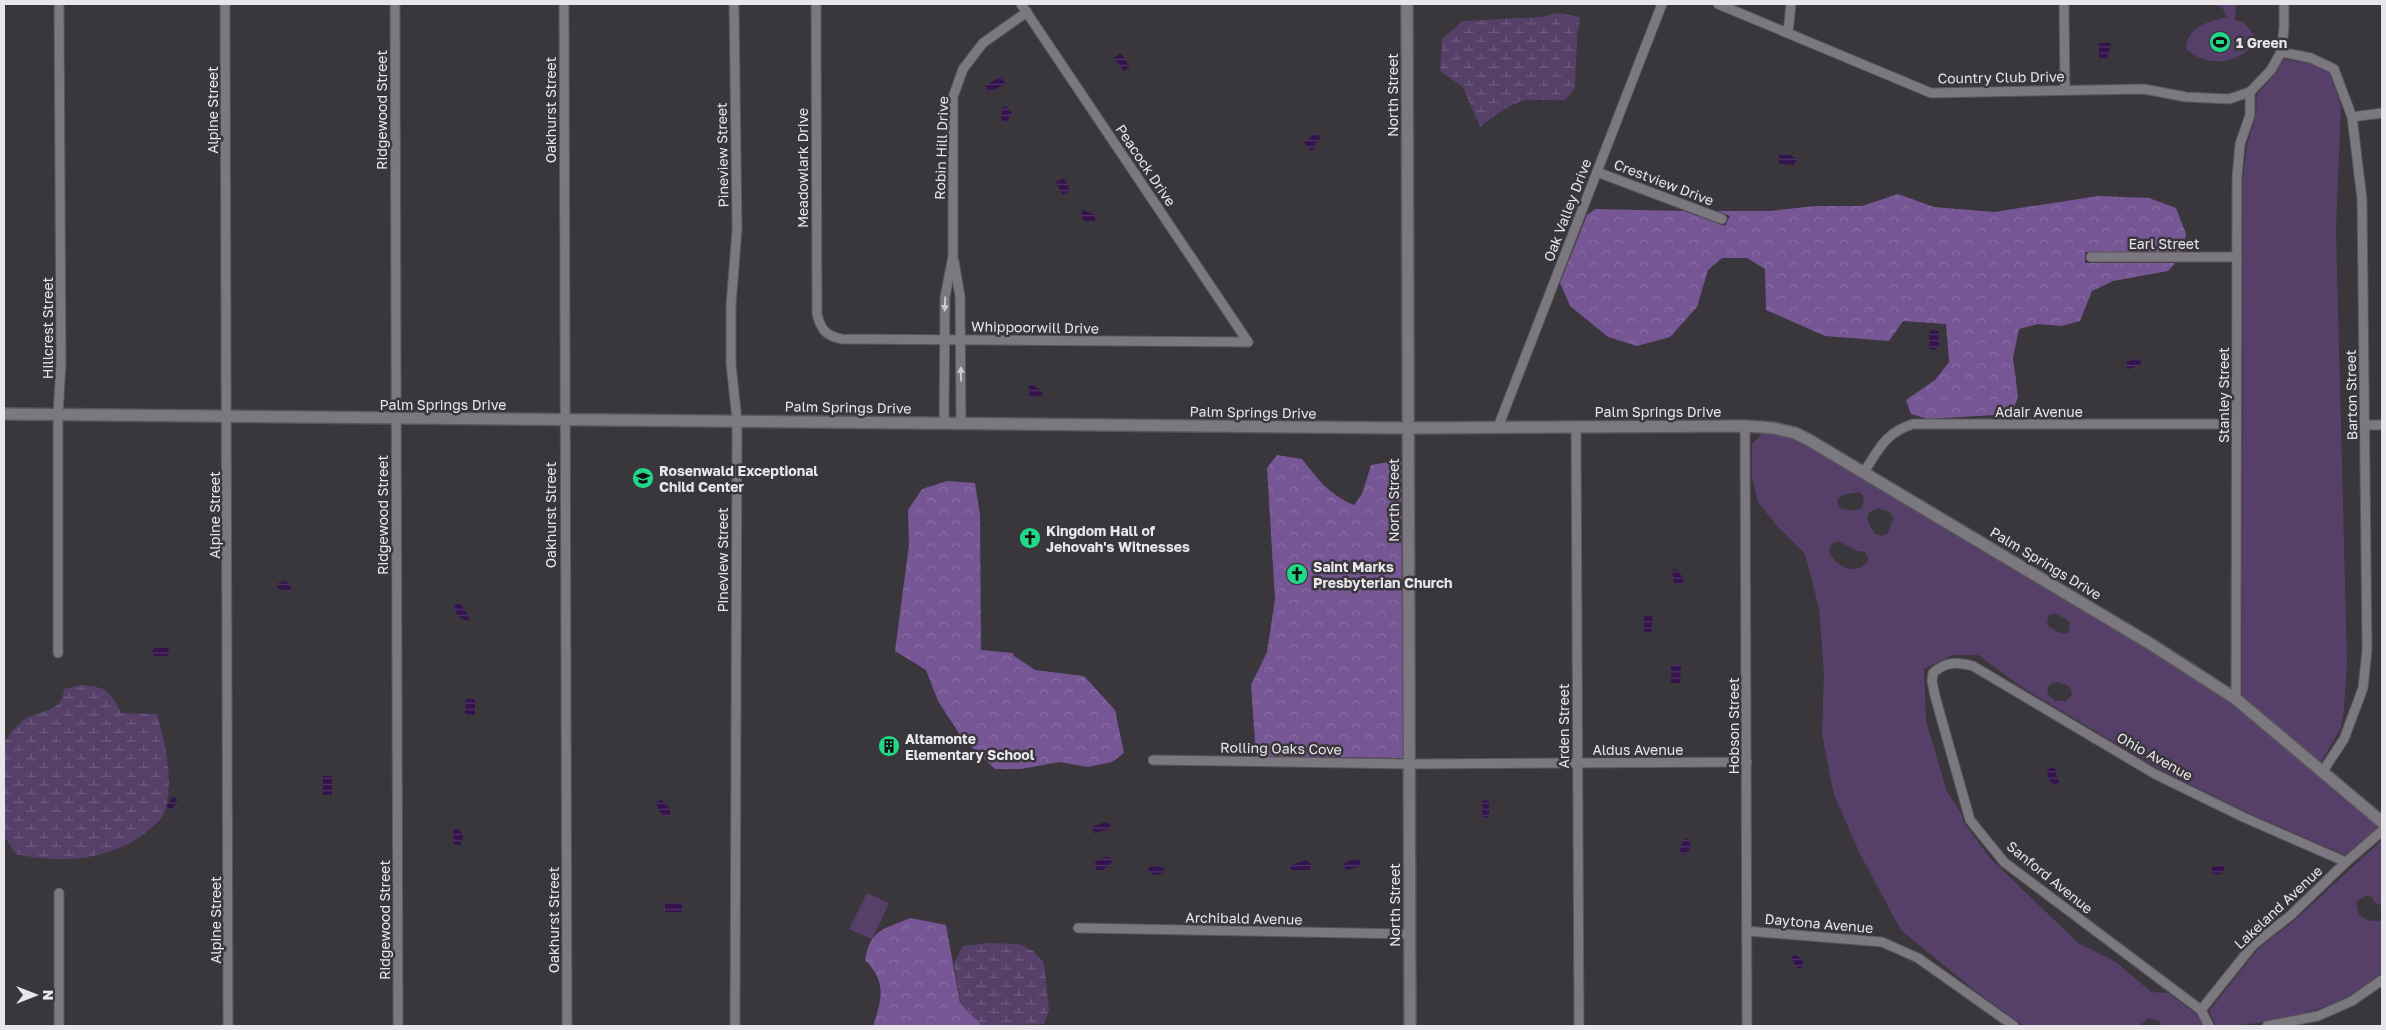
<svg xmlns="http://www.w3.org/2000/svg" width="2386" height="1030" font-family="'Golos Text',sans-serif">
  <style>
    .green { fill: #56406a; fill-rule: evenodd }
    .forest { fill: url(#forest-crowns) }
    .wetland { fill: url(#wetland-marsh) }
    .water { fill: url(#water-rules) }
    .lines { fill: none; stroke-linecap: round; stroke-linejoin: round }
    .minor-casing { stroke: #58555b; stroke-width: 11 }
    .tertiary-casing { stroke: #58555b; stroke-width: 14 }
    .minor { stroke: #7b787f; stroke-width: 9 }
    .tertiary { stroke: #7b787f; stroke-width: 11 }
    .oneway { fill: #cdcacf }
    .labels { text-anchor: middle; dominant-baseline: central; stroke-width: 5; stroke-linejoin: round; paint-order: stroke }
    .poi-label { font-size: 14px; font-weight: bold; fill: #e8e6ea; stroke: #39363c; text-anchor: start }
    .street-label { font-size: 14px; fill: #e8e6ea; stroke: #39363c }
  </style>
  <defs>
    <pattern id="forest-crowns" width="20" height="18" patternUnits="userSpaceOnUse" patternTransform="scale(1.25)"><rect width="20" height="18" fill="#765695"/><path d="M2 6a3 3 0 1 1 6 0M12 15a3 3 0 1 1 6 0" fill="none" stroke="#8a6ea4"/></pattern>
    <pattern id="wetland-marsh" width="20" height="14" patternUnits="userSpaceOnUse" patternTransform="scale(1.25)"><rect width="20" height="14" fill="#56406a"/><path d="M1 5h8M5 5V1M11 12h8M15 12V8" fill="none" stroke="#6e5c7f"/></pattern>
    <pattern id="water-rules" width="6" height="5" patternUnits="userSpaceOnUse" patternTransform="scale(1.25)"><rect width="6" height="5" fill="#34134d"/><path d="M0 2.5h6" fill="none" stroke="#513567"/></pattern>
  </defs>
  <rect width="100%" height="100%" fill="#39363c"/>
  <g class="green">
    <path d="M2211,4H2236L2235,20L2243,22L2256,37C2244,66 2207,68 2186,49C2188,25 2206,23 2227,17L2222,7Z"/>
    <polygon points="2284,59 2309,63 2329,72 2341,106 2336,229 2347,663 2344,710 2341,728 2321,762 2242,697 2243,177 2247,145 2256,115 2257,94 2276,73"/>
    <path d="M1763,433L1792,438L1806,444L2145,648L2229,702V705H2233L2379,827L2345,855L2246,812L2159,769L2023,688L1978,655H1952L1924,669L1926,721L1947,792L1961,813L1964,823L1990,858L2078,943L2116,962L2151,992L2168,993L2196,1014L2203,1026H2161L2159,1021L2149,1018L2139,1026H2024L1974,990L1901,930L1860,854L1834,795L1822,734L1824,674L1819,608L1805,554L1777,526L1758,502L1752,478V444ZM1860,492L1864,498L1862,508L1854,511L1839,508L1837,501L1842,495ZM1878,508L1889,512L1894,518L1887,534L1881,536L1874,533L1867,519L1870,512ZM1838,541L1857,551L1865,552L1869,558C1860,578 1835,568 1829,551L1832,544ZM2056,613L2070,622L2069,632C2061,635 2052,630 2047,624L2049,615ZM2057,682C2065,684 2072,685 2072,695L2066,701H2055L2048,694C2046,687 2050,683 2057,682Z"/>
    <path d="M2382,840V905L2375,903L2372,897L2367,895L2357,901C2354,916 2368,924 2382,920V973C2371,981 2359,990 2347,997C2310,1016 2257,1026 2216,1026L2209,1011L2258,949L2296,919Z"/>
    <polygon points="867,893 889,903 872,939 849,929"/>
  </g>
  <g class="forest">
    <polygon points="1898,194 1934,207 1994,212 2098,196 2149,198 2176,208 2186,234 2183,252 2085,252 2085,263 2175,263 2168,271 2113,281 2092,291 2080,321 2062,326 2038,324 2019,329 2013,358 2018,396 2012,414 1928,419 1911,414 1906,400 1935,380 1949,362 1946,324 1903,321 1889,341 1825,336 1766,310 1765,269 1747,258 1722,258 1708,270 1697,307 1670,337 1637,346 1608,337 1570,306 1560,283 1587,215 1595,209 1684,211 1725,226 1730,216 1717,211 1770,211 1815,206 1862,206"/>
    <path d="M1277,455L1302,459C1317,479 1331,496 1354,505L1362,494L1371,465L1401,460L1403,758L1256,756L1251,685L1267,652L1275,599L1267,468Z"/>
    <polygon points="947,481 975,483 980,515 981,650 1013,653 1014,656 1035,670 1084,676 1115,710 1124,753 1112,762 1088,767 1059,762 1021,769 995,769 962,738 938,701 926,670 895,651 909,545 908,510 922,489"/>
    <path d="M910,918L946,925L960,1003L983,1026H873C882,999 887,982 865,960C871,928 883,930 910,918Z"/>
  </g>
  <g class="wetland">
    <path d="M1557,13L1580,17L1577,38L1575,88L1565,100C1552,101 1539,99 1526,100C1514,101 1490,119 1480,127L1463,87L1440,71L1442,39L1463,21L1542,17Z"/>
    <path d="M82,685C107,687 110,691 121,713L157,714C166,743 175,786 163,816C161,820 154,825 150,829C113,861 61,864 16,854L4,836V743C9,734 20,721 29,717C45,710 63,710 64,689Z"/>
    <polygon points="987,943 1019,944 1033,951 1044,963 1049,1010 1044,1024 983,1026 960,1003 954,963 963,946"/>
  </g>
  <g class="water">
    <polygon points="2099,43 2111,43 2107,58 2099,58"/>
    <polygon points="1121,53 1130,67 1124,71 1114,58"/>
    <polygon points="1001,76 1006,84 989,92 985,86"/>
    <polygon points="1006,106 1012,113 1006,123 1001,119 1002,108"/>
    <polygon points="1315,133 1321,138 1315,144 1315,149 1311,151 1304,143"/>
    <polygon points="1779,155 1790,155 1797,160 1793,165 1779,164"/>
    <polygon points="1064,178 1070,191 1063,195 1056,182"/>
    <polygon points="1083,210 1095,215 1095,221 1084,221 1081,215"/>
    <polygon points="1930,330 1938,331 1939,347 1933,350 1929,347"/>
    <polygon points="2136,358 2141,361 2140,365 2129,369 2126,367 2127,362"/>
    <polygon points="1032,384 1042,392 1042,396 1029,397 1029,386"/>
    <polygon points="1674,569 1677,570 1684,579 1683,583 1674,583 1672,571"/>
    <polygon points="286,581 291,587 291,591 278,589 278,583"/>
    <path d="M456,604H461L470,620C462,622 457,615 454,608Z"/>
    <polygon points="1644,616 1653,616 1651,632 1644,632"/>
    <polygon points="154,648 169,648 168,656 154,656 152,652"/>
    <polygon points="1671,665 1681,665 1680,683 1671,683"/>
    <polygon points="466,699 475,699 475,715 465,714"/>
    <path d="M2052,767L2057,770L2056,775L2059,782L2056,786C2050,784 2047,776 2047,770Z"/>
    <rect x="323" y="776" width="9" height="19"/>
    <polygon points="172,797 176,797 177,802 171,811 167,806"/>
    <path d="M662,800L670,809V816C661,816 658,810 656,802Z"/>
    <polygon points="1483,800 1489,801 1489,818 1482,817"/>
    <polygon points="1105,822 1110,824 1111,829 1094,833 1092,827"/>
    <polygon points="458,827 463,837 460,846 454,844 453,831"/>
    <polygon points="1687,838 1691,845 1687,854 1683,855 1680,851 1683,840"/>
    <polygon points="1106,857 1110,857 1112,862 1103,870 1097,870 1094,864 1099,859"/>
    <polygon points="1306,860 1311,864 1310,870 1291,870 1291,865"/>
    <polygon points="1350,860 1360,860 1361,866 1346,870 1344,864"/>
    <polygon points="2222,865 2225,867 2223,872 2218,875 2211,873 2212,867"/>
    <polygon points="1157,866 1164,868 1165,873 1154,875 1148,870 1149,867"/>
    <rect x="665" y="903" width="17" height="9"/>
    <polygon points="1795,955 1801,958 1804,965 1802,968 1797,968 1792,960 1792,956"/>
  </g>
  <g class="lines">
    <g class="minor-casing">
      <g id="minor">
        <polyline points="225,4 228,1026"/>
        <polyline points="395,4 398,1026"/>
        <polyline points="564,4 567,1026"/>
        <polyline points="734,4 737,229 731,305 731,364 737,420 735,1026"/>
        <path d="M816,4L817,314C821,330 826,336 842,339L1248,342"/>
        <polyline points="1021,4 1248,342"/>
        <polyline points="1718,4 1931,93 2144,89 2186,97 2229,99 2250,92 2271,70 2281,52 2284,28 2284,4"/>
        <polyline points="2064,4 2065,89"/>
        <polyline points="1788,32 1791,4"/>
        <polyline points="2281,52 2311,58 2334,69 2352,117 2362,199 2367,650 2363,688 2344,739 2323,771"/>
        <polyline points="2352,117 2382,113"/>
        <polyline points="1597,172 1722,219"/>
        <polyline points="2091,257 2237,257"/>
        <polyline points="954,261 960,296 961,423"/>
        <polyline points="944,423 945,297 953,256 953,97 963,69 983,43 1027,12"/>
        <polyline points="2365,425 2382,425"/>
        <polyline points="1576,426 1579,1026"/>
        <polyline points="1745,426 1747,1026"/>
        <polyline points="1498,427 1662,4"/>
        <path d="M1864,472C1879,449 1885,433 1913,424H2237"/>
        <polyline points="58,653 58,415 61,363 59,4"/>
        <polyline points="2236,699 2237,177 2240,144 2250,115 2250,92"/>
        <polyline points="1153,760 1409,764 1747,762"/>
        <polyline points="1078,928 1409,934"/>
        <polyline points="1747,931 1882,942 1918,958 2014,1026"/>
        <polyline points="2201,1010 2253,945 2291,915 2346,862 2382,831"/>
        <polyline points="59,1026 59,893"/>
        <path d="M2209,1026L2201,1010L2004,862L1970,820L1935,696L1932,681L1933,673C1946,661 1957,662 1973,666L2155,774L2243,817L2346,862"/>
        <polyline points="2267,1026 2318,1016 2352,1001 2382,980"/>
      </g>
    </g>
    <g class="tertiary-casing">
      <g id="tertiary">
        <polyline points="1407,4 1410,1026"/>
        <polyline points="4,414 1407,428 1745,426 1773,428 1795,433 1809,440 2149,643 2236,699 2382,822"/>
      </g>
    </g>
    <use href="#minor" class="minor"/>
    <use href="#tertiary" class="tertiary"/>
  </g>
  <defs><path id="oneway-solid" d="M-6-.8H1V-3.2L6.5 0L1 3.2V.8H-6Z" transform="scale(1.25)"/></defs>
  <g class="oneway">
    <use href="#oneway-solid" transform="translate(945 304) rotate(92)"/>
    <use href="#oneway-solid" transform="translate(961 374) rotate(-91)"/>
  </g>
  <defs>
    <g id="stadium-disc" transform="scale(1.125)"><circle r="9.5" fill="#21d887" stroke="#39363c"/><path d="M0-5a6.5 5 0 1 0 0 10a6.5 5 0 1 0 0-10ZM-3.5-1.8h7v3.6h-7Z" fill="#111"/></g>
    <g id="school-disc" transform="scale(1.125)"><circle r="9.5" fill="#21d887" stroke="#39363c"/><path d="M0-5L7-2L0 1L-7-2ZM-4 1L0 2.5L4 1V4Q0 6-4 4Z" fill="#111"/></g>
    <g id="church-disc" transform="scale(1.125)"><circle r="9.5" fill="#21d887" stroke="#39363c"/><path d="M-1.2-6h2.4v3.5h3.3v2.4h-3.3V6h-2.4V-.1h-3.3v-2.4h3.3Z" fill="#111"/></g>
    <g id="building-disc" transform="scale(1.125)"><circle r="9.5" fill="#21d887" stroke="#39363c"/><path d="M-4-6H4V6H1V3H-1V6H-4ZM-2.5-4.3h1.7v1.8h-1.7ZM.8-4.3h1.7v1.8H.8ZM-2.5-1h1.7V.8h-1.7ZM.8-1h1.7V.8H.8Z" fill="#111"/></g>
  </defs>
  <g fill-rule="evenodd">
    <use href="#stadium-disc" x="2220" y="42"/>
    <use href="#school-disc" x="643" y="478"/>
    <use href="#church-disc" x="1030" y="538"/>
    <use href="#church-disc" x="1297" y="574"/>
    <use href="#building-disc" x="889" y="746"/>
  </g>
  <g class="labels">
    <g class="poi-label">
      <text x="2236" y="42">1 Green</text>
      <text x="659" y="470">Rosenwald Exceptional<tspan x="659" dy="16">Child Center</tspan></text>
      <text x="1046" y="530">Kingdom Hall of<tspan x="1046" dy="16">Jehovah's Witnesses</tspan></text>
      <text x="1313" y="566">Saint Marks<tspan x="1313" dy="16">Presbyterian Church</tspan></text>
      <text x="905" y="738">Altamonte<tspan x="905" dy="16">Elementary School</tspan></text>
    </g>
    <g class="street-label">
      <text transform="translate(2001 77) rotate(-1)">Country Club Drive</text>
      <text transform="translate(1392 95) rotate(-90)">North Street</text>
      <text transform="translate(212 110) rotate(-90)">Alpine Street</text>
      <text transform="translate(381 110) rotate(-90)">Ridgewood Street</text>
      <text transform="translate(550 110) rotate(-90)">Oakhurst Street</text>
      <text transform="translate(941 148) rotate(-88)">Robin Hill Drive</text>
      <text transform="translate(722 155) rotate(-91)">Pineview Street</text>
      <text transform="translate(1146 165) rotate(56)">Peacock Drive</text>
      <text transform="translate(802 168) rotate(-90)">Meadowlark Drive</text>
      <text transform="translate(1664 182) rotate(21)">Crestview Drive</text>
      <text transform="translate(1567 210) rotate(-69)">Oak Valley Drive</text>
      <text x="2164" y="243">Earl Street</text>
      <text transform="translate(1035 327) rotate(1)">Whippoorwill Drive</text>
      <text transform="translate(47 328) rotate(-90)">Hillcrest Street</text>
      <text transform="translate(2223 395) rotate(-90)">Stanley Street</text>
      <text transform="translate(2351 395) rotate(-91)">Barton Street</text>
      <text x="443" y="404">Palm Springs Drive</text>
      <text transform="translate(848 407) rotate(1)">Palm Springs Drive</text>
      <text x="1658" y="411">Palm Springs Drive</text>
      <text x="2039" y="411">Adair Avenue</text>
      <text transform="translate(1253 412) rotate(1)">Palm Springs Drive</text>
      <text transform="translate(1393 500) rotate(-90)">North Street</text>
      <text transform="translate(214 515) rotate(-90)">Alpine Street</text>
      <text transform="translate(382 515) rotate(-90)">Ridgewood Street</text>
      <text transform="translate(550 515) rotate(-90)">Oakhurst Street</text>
      <text transform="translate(722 560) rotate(-90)">Pineview Street</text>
      <text transform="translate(2046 563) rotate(31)">Palm Springs Drive</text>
      <text transform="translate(1563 726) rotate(-90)">Arden Street</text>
      <text transform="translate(1733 726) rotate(-90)">Hobson Street</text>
      <text transform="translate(1281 748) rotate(1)">Rolling Oaks Cove</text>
      <text x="1638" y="749">Aldus Avenue</text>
      <text transform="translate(2155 756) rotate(29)">Ohio Avenue</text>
      <text transform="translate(2050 877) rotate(39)">Sanford Avenue</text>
      <text transform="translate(1394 905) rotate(-90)">North Street</text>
      <text transform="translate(2278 907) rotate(-43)">Lakeland Avenue</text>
      <text transform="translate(1244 918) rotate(1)">Archibald Avenue</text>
      <text transform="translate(215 920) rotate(-90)">Alpine Street</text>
      <text transform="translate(384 920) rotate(-90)">Ridgewood Street</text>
      <text transform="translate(553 920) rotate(-90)">Oakhurst Street</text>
      <text transform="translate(1819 923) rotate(5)">Daytona Avenue</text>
    </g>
  </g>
  <rect width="2386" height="1030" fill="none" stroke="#e8e6ea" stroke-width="10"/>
  <g transform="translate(35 995) rotate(90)" stroke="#39363c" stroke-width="4" paint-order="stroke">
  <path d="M0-4L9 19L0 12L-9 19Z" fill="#e8e6ea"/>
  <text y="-8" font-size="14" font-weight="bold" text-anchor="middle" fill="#e8e6ea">N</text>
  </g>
</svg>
